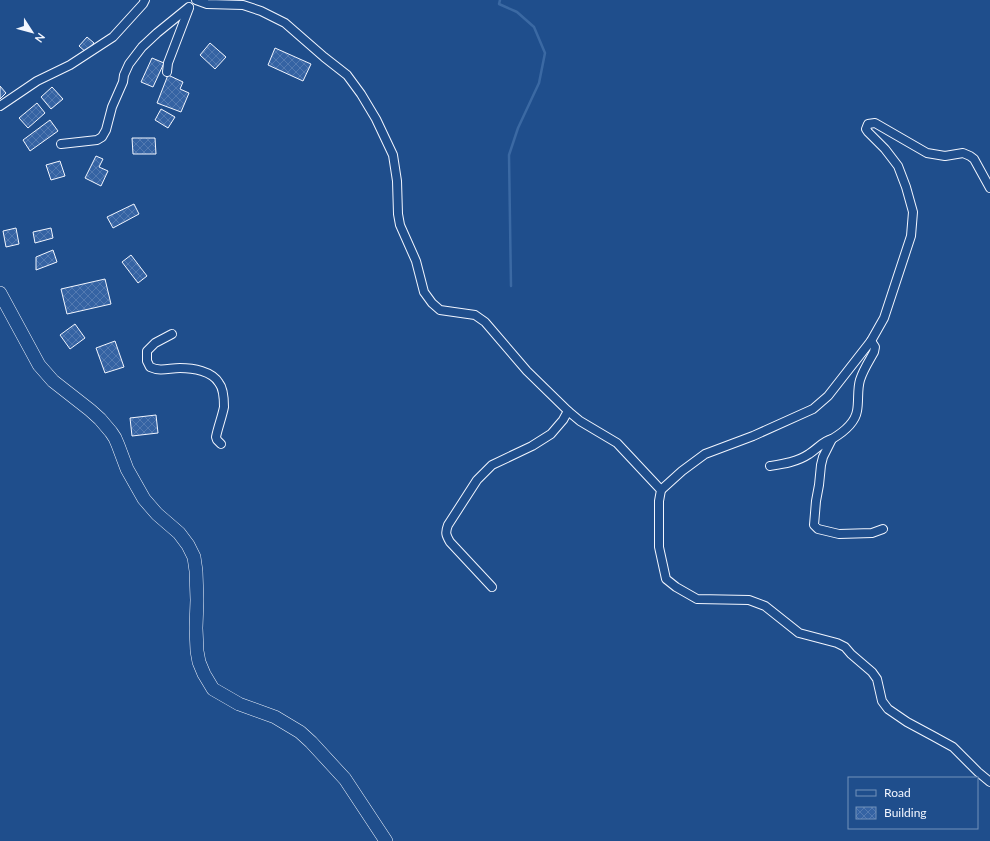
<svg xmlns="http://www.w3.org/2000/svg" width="990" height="841" font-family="Lato,sans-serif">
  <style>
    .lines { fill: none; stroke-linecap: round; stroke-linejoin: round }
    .stream { stroke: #3b69a3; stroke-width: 2.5 }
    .building { fill: url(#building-cross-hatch); stroke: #f2f6ff }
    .street-casing { stroke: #f2f6ff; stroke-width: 10 }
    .primary-casing { stroke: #f2f6ff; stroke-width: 14 }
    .street { stroke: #1f4e8c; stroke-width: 8 }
    .primary { stroke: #1f4e8c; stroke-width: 13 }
  </style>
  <defs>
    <pattern id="building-cross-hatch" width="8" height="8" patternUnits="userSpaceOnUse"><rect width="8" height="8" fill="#3563a3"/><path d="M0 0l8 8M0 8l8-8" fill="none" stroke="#537ab1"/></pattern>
  </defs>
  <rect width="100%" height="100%" fill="#1f4e8c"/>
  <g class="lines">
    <polyline class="stream" points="500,0 499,4 517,12 534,27 545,53 539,83 518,128 509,155 511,286"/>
  </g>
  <g class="building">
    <polygon points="87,37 94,43 87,53 79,46"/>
    <polygon points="210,43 226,57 215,69 200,55"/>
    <polygon points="275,48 311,64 303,81 268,65"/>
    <polygon points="152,58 164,63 153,87 141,82"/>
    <polygon points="168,75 183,82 180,89 189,93 181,112 157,103"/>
    <polygon points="0,86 6,93 0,99"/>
    <polygon points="52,87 63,99 51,109 41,97"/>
    <polygon points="37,103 45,113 28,128 19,118"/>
    <polygon points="161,109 175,117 168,128 155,120"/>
    <polygon points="50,120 58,131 30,151 23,140"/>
    <polygon points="132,138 155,138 156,154 133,154"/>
    <polygon points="96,156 103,159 99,167 108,171 101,186 85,178"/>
    <polygon points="60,161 65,176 51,180 46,165"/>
    <polygon points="134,204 139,214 113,228 107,217"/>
    <polygon points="16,228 19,244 6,247 3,231"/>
    <polygon points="51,228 53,238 35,243 33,232"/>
    <polygon points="53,250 57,262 36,270 36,257"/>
    <polygon points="131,255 147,276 138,283 122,262"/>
    <polygon points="105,279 111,304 67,314 61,289"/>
    <polygon points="75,324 85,338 70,349 60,335"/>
    <polygon points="115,341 124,367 105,373 96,348"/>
    <polygon points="156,415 158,433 132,436 130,418"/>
  </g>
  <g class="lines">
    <g class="street-casing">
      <g id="street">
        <polyline points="196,0 207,4 243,5 261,11 285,23 324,57 347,75 361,94 376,119 393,155 397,181 398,214 400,225 416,261 424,292 432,303 440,310 475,315 485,322 527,371 568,411 580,421 617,443 661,490 659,501 659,547 666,579 676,587 697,599 749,600 765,606 799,633 837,643 845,647 851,654 872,672 877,679 882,701 888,709 907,722 933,736 953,747 978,772 990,782"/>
        <polyline points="167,72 168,63 189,8"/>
        <polyline points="0,106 37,81 70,65 113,37 143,4 145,0"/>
        <polyline points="61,144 97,140 102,137 106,130 112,107 123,82 124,75 129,64 142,47 157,33 189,7"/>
        <path d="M172,334L155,343L147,351V361L150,367C161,372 169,368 180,368C193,368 212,371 219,383C224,389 224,400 224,407C222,417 218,427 216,437L217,440L221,444"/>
        <path d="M832,439C842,433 855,423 857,411C859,401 857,390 860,380C863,370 869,361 874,352L875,347L871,341"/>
        <path d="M770,466C783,464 797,462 809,454C817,449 823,441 832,439L823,457L821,465L819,485L816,501L814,525L818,529L839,534L872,533L883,529"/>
        <polyline points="661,490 682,471 705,454 753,436 813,409 828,396 871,341 884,318 911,236 913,212 906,187 898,166 885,149 868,132 866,129 868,124 875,123 927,153 945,156 963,153 970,156 974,159 990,188"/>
        <path d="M492,587L450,542C446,535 445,533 448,525L477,480L492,465L532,446L551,434L563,420L568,411"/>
      </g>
    </g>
    <g class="primary-casing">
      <polyline id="primary" points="0,293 39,365 53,381 90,410 100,419 111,432 115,438 118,445 127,469 144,499 157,514 179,533 188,545 194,557 196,571 197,600 196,628 197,651 199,662 204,674 213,689 239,704 275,717 300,732 311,742 345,779 386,841"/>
    </g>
    <use href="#street" class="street"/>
    <use href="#primary" class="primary"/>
  </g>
  <rect x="848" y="777" width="130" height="52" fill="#1f4e8c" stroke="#7391ba"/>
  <rect x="856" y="790" width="20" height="6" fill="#1f4e8c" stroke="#7391ba"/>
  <text x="884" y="797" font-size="12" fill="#f2f6ff">Road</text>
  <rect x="856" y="807" width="20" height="12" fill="url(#building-cross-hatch)" stroke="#7391ba"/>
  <text x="884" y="817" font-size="12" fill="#f2f6ff">Building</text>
  <g transform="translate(32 32) rotate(126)" stroke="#1f4e8c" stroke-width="3" paint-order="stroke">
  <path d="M0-3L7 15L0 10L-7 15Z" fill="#f2f6ff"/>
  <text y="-6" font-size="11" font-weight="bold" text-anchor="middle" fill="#f2f6ff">N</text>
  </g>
</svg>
